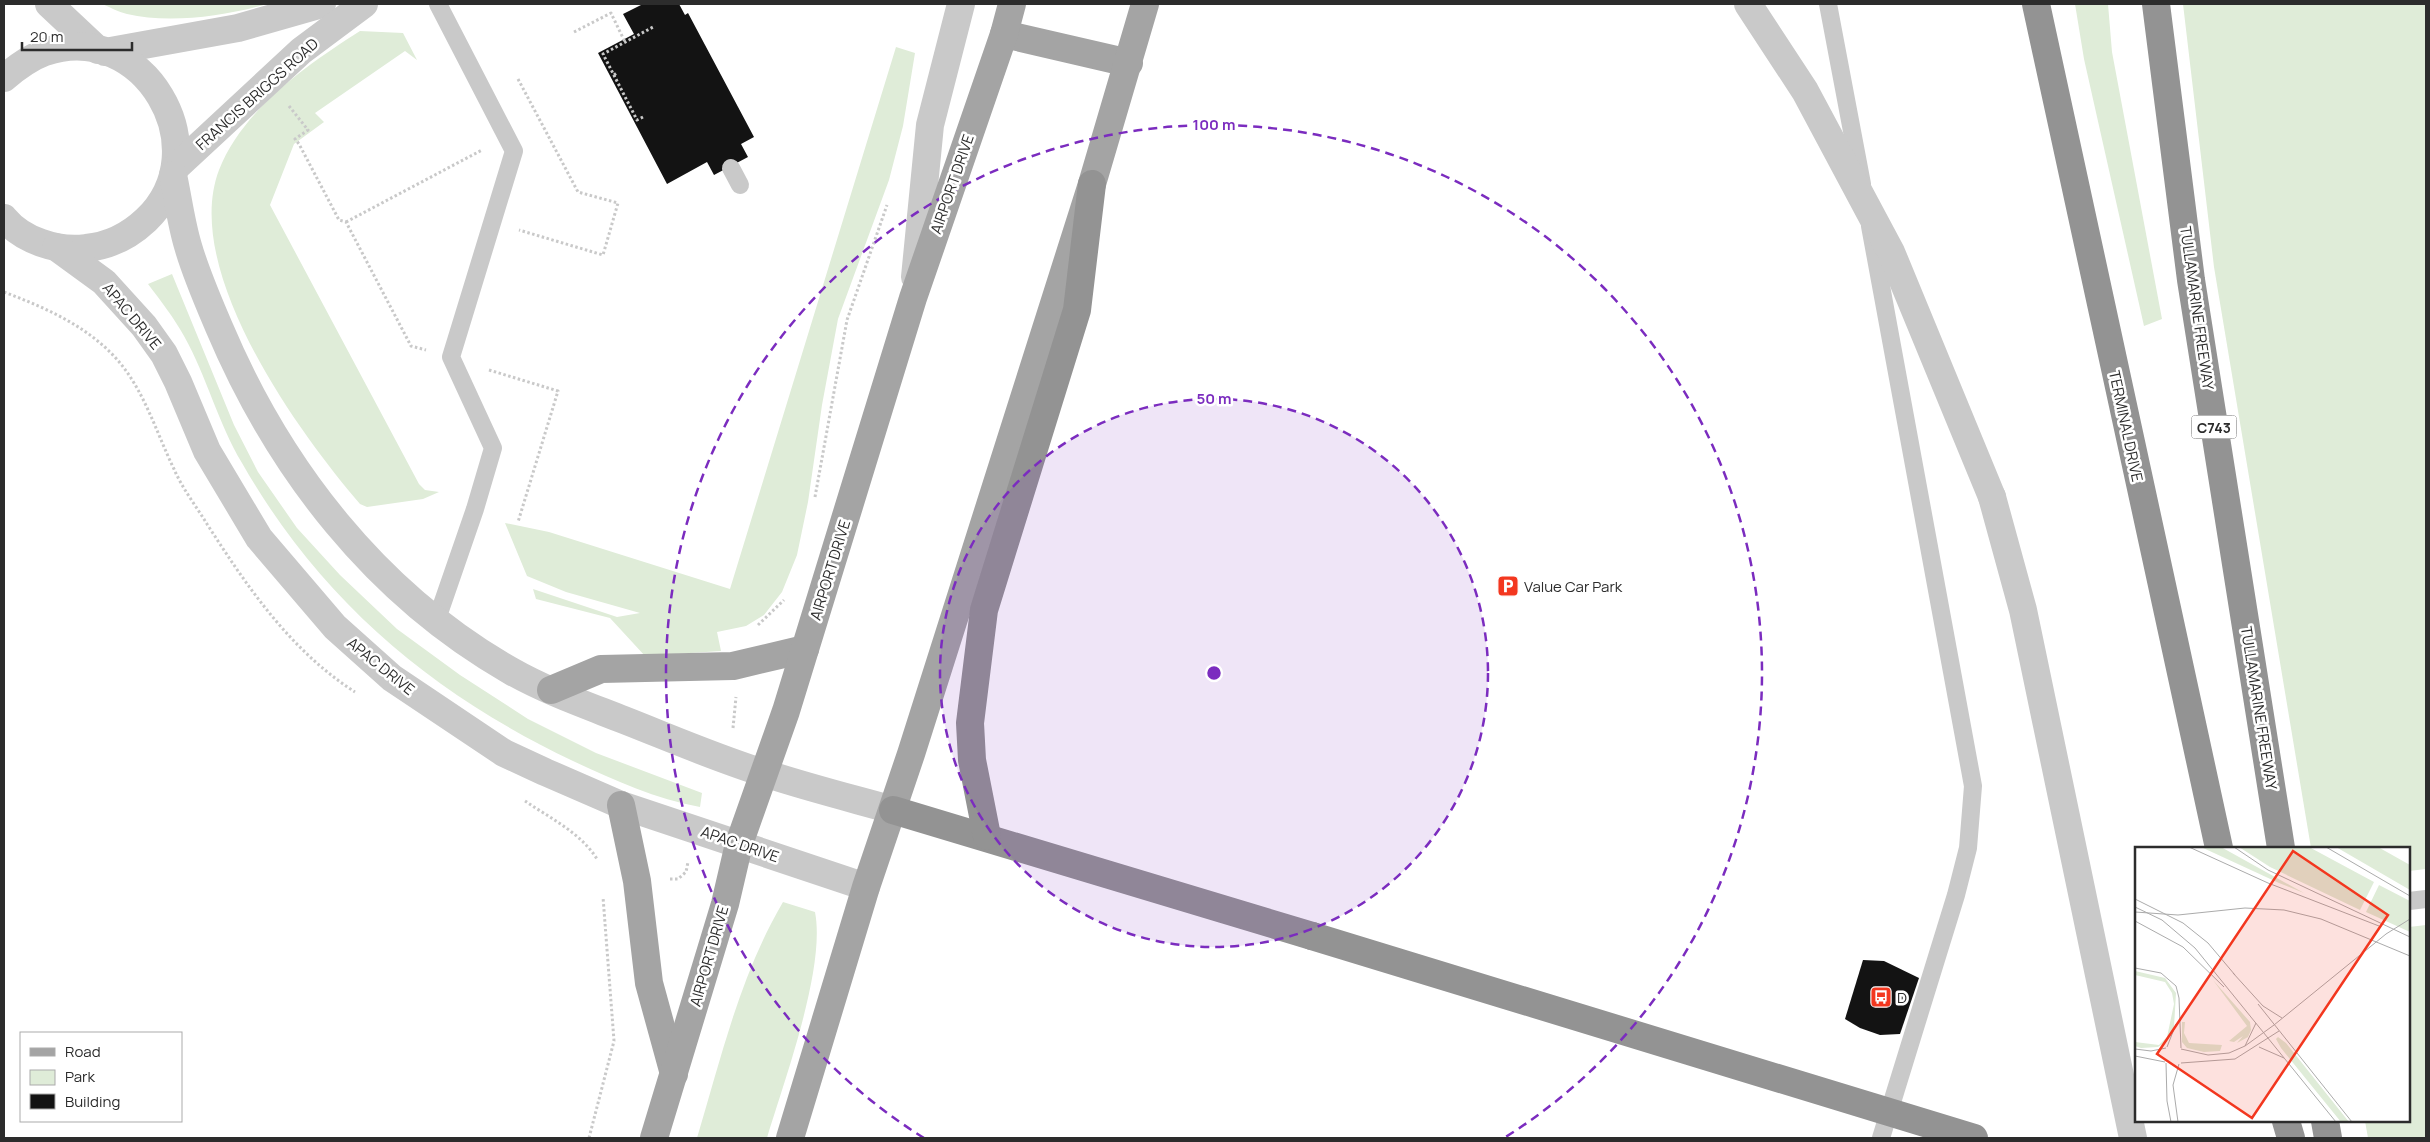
<svg xmlns="http://www.w3.org/2000/svg" width="2430" height="1142" font-family="Manrope,sans-serif">
  <style>
    .green { fill: #dfecd8 }
    .building { fill: #131313 }
    .lines { fill: none; stroke-linecap: round; stroke-linejoin: round }
    .path { stroke: #c9c9c9; stroke-width: 3; stroke-dasharray: 2.5 2.5; stroke-linecap: butt }
    .service { stroke: #c9c9c9; stroke-width: 18 }
    .minor { stroke: #c9c9c9; stroke-width: 28 }
    .tertiary { stroke: #c9c9c9; stroke-width: 28 }
    .primary { stroke: #a4a4a4; stroke-width: 28 }
    .motorway { stroke: #939393; stroke-width: 28 }
    .tertiary-bridge { stroke: #c9c9c9; stroke-width: 28 }
    .motorway-bridge { stroke: #939393; stroke-width: 28 }
    .ring { fill: none; stroke: #7b2cbf; stroke-width: 2.5; stroke-dasharray: 9 6 }
    .labels { text-anchor: middle; dominant-baseline: central; stroke-width: 5; stroke-linejoin: round; paint-order: stroke }
    .shield { fill: #fff; stroke: #6b6b6b; stroke-width: 1 }
    .shield-label { font-size: 14px; font-weight: bold; fill: #2c2c2c }
    .street-label { font-size: 15px; fill: #2c2c2c; stroke: #fff }
    .poi-label { font-size: 15px; fill: #2c2c2c; stroke: #fff; text-anchor: start }
    .inset-road { fill: none; stroke: #ababab; stroke-width: 1 }
    .view { fill: #f3371f; fill-opacity: 0.15; stroke: #f3371f; stroke-width: 2.5 }
    .inset-edge { fill: none; stroke: #2c2c2c; stroke-width: 2.5 }
    .centre { fill: #7b2cbf; stroke: #fff; stroke-width: 2.5 }
    .ring-label { font-size: 15px; text-anchor: middle; font-weight: bold; fill: #7b2cbf; stroke: #fff; stroke-width: 5; stroke-linejoin: round; paint-order: stroke }
  </style>
  <rect width="100%" height="100%" fill="#fff"/>
  <g class="green">
    <path d="M102,4H267C226,16 169,24 127,14C118,12 110,7 102,4Z"/>
    <polygon points="2075,4 2108,4 2112,52 2162,319 2144,326 2084,59"/>
    <polygon points="2183,4 2426,4 2426,869 2409,871 2409,848 2311,848 2214,267"/>
    <path d="M360,31L403,33L417,60L405,51L315,113L324,122L294,144L270,205L419,484L425,490L439,492L423,499L367,507L360,504C298,432 181,270 219,170C242,110 308,64 360,31Z"/>
    <polygon points="896,47 915,53 903,126 889,180 838,319 822,405 808,502 797,555 782,592 764,615 746,626 717,632 721,651 645,656 610,618 536,599 533,589 617,617 640,613 566,592 527,576 505,523 549,532 730,589"/>
    <path d="M172,274L234,425L258,472L297,528L340,575L397,629L460,675L528,719L596,753L702,793L700,807C655,799 614,780 573,761C432,694 320,600 242,463C218,423 207,377 184,336C174,318 161,301 148,284Z"/>
    <path d="M783,902L815,912C826,968 784,1081 767,1138H697C721,1058 740,975 783,902Z"/>
    <polygon points="2426,925 2426,1138 2368,1138 2365,1121 2409,1121 2409,927"/>
  </g>
  <g class="building">
    <polygon points="643,4 679,4 685,15 688,13 754,137 741,144 748,157 714,175 707,162 667,184 598,53 634,34 623,14"/>
    <polygon points="1863,960 1884,961 1919,978 1900,1034 1880,1035 1860,1028 1845,1019"/>
  </g>
  <g class="lines">
    <g class="path">
      <polyline points="574,32 611,13 625,42"/>
      <polyline points="614,75 618,72"/>
      <polyline points="518,79 578,192 618,203 603,255 519,230"/>
      <polyline points="289,106 308,130 295,139 299,144 339,220 346,222 411,346 426,350"/>
      <polyline points="643,117 637,120 603,54 655,26"/>
      <polyline points="346,222 482,150"/>
      <path d="M4,292C43,307 81,323 111,353C143,385 155,430 174,469C182,488 196,506 207,524C248,588 291,651 355,692"/>
      <polyline points="489,370 558,391 518,522"/>
      <polyline points="815,497 847,320 887,205"/>
      <polyline points="758,625 784,600"/>
      <polyline points="733,728 736,697"/>
      <path d="M525,801C550,818 581,833 597,859"/>
      <polyline points="670,879 678,879 686,872 688,862"/>
      <polyline points="589,1138 614,1041 603,897"/>
    </g>
    <g class="service">
      <polyline points="1828,4 1862,184"/>
      <polyline points="731,168 740,185"/>
      <polyline points="1870,226 1973,786 1968,848 1956,895 1881,1138"/>
      <polyline points="437,619 475,509 493,448 451,357 514,151 438,4"/>
      <polyline points="2409,901 2426,899"/>
    </g>
    <g class="minor">
      <polyline points="49,4 98,50"/>
      <polyline points="105,52 238,28 322,4"/>
      <path d="M4,78C17,67 29,58 45,52C143,18 221,149 146,220C129,236 109,246 86,248C57,252 22,240 4,218"/>
      <polyline points="175,168 301,51 364,4"/>
      <path d="M173,175C178,198 181,223 188,246C196,274 208,301 219,327C279,469 376,594 511,671C546,691 586,705 624,720C670,738 716,758 764,773C806,787 850,798 893,810"/>
      <polyline points="56,247 104,282 144,326 164,354 178,382 207,451 259,538 335,627 392,678 504,753 545,772 621,805 866,887"/>
    </g>
    <g class="tertiary">
      <polyline points="915,277 930,125 961,4"/>
      <polyline points="1992,497 2023,610 2133,1138"/>
    </g>
    <g class="primary">
      <polyline points="1004,34 1129,63"/>
      <polyline points="551,690 601,669 733,666 805,649"/>
      <polyline points="621,805 637,881 649,983 674,1074"/>
      <polyline points="654,1138 725,904 739,844 786,711 913,298 1004,34 1012,4"/>
      <polyline points="790,1138 866,887 911,754 1092,184 1145,4"/>
    </g>
    <g class="motorway">
      <polyline points="2036,4 2219,848"/>
      <polyline points="2156,4 2191,280 2281,848"/>
      <polyline points="893,810 1312,936"/>
      <polyline points="987,836 972,760 970,723 984,610 1077,310 1092,184"/>
      <polyline points="2286,1121 2291,1138"/>
      <polyline points="2325,1121 2328,1138"/>
    </g>
    <polyline class="tertiary-bridge" points="1748,4 1805,91 1891,252 1992,497"/>
    <polyline class="motorway-bridge" points="1312,936 1974,1138"/>
  </g>
  <circle cx="1214" cy="673" r="274" fill="#7b2cbf" fill-opacity=".12"/>
  <g class="ring">
    <circle cx="1214" cy="673" r="274"/>
    <path d="M924 1138A548 548 0 1 1 1504 1138"/>
  </g>
  <defs>
    <g id="parking-square" transform="scale(1.125)"><rect x="-9" y="-9" width="18" height="18" rx="4" fill="#f3371f" stroke="#fff"/><path d="M-3.5-5.5H1a3.5 3.5 0 0 1 0 7H-1V5.5H-3.5ZM-1-3.4V-.6H.8a1.4 1.4 0 0 0 0-2.8Z" fill="#fff"/></g>
    <g id="bus-square" transform="scale(1.125)"><rect x="-9" y="-9" width="18" height="18" rx="4" fill="#f3371f" stroke="#fff"/><path d="M-5-6H5V4H4V6H2V4H-2V6H-4V4H-5ZM-3.5-4V0h7V-4ZM-3.5 1.2v1.5H-2V1.2ZM2 1.2v1.5H3.5V1.2Z" fill="#fff"/></g>
  </defs>
  <g fill-rule="evenodd">
    <use href="#parking-square" x="1508" y="586"/>
    <use href="#bus-square" x="1881" y="997"/>
  </g>
  <g class="labels">
    <rect class="shield" x="2191.5" y="415.5" width="45" height="23" rx="4"/>
    <g class="shield-label">
      <text x="2214" y="427">C743</text>
    </g>
    <g class="street-label">
      <text transform="translate(257 94) rotate(-42)">FRANCIS BRIGGS ROAD</text>
      <text transform="translate(952 184) rotate(-71)">AIRPORT DRIVE</text>
      <text transform="translate(2197 308) rotate(82)">TULLAMARINE FREEWAY</text>
      <text transform="translate(132 316) rotate(50)">APAC DRIVE</text>
      <text transform="translate(2126 426) rotate(78)">TERMINAL DRIVE</text>
      <text transform="translate(830 570) rotate(-73)">AIRPORT DRIVE</text>
      <text transform="translate(381 666) rotate(39)">APAC DRIVE</text>
      <text transform="translate(2259 708) rotate(81)">TULLAMARINE FREEWAY</text>
      <text transform="translate(740 844) rotate(19)">APAC DRIVE</text>
      <text transform="translate(709 956) rotate(-74)">AIRPORT DRIVE</text>
    </g>
    <g class="poi-label">
      <text x="1524" y="586">Value Car Park</text>
      <text x="1897" y="997">D</text>
    </g>
  </g>
  <g transform="translate(2135 847)">
    <rect width="275" height="275" fill="#fff"/>
    <path d="M66,0H86L169,46L144,36ZM104,0H174L239,35L225,63L135,20ZM201,0H243L275,18V43ZM244,38L275,54V85L231,65ZM0,124L30,131L41,146L39,180L32,194L23,200L6,201L0,199V195L24,198L32,190L39,157L37,146L30,135L0,128ZM78,133L115,175L116,183L113,190L102,196L108,189L99,195L94,194L112,179ZM47,175H50L49,186L54,196L87,198L85,204L69,205L52,201L47,195ZM143,190L151,196L214,275H206L146,201L141,192Z" fill="#dfecd8"/>
    <path class="inset-road" d="M54,0L133,36M99,0L133,23L275,90M191,0L275,49M133,36L244,79M0,52L48,76L73,96L100,128M0,60L27,73L60,101L201,275M0,65L43,68L110,61L149,63L186,72L275,109M0,74L48,100L89,140M0,121L26,126L41,139L44,151L46,201M98,126L128,159L147,171M123,157L217,275M139,178L251,87L275,72M110,199L121,176M32,200L41,177M124,200L149,211M0,202L16,204L31,201M46,202L73,208L94,206L110,199L139,178M0,209L30,215M31,216L32,254L36,275M46,216L100,212L144,184M43,275L38,238L44,217"/>
    <path class="view" d="M158,4L253,68L117,271L22,207Z"/>
    <rect width="275" height="275" class="inset-edge"/>
  </g>
  <circle cx="1214" cy="673" r="8" class="centre"/>
  <g class="ring-label">
    <text x="1214" y="130">100 m</text>
    <text x="1214" y="404">50 m</text>
  </g>
  <rect width="2430" height="1142" fill="none" stroke="#2c2c2c" stroke-width="10"/>
  <rect x="20" y="1032" width="162" height="90" fill="#ffffff" stroke="#ababab"/>
  <rect x="30" y="1048" width="25" height="8" fill="#a4a4a4" stroke="#ababab"/>
  <text x="65" y="1057" font-size="15" fill="#2c2c2c">Road</text>
  <rect x="30" y="1070" width="25" height="15" fill="#dfecd8" stroke="#ababab"/>
  <text x="65" y="1082" font-size="15" fill="#2c2c2c">Park</text>
  <rect x="30" y="1094" width="25" height="15" fill="#131313" stroke="#ababab"/>
  <text x="65" y="1107" font-size="15" fill="#2c2c2c">Building</text>
  <path d="M22 42v8h110v-8" fill="none" stroke="#2c2c2c" stroke-width="2.5"/>
  <text x="30" y="42" font-size="15" fill="#2c2c2c" stroke="#ffffff" stroke-width="4" paint-order="stroke">20 m</text>
</svg>
